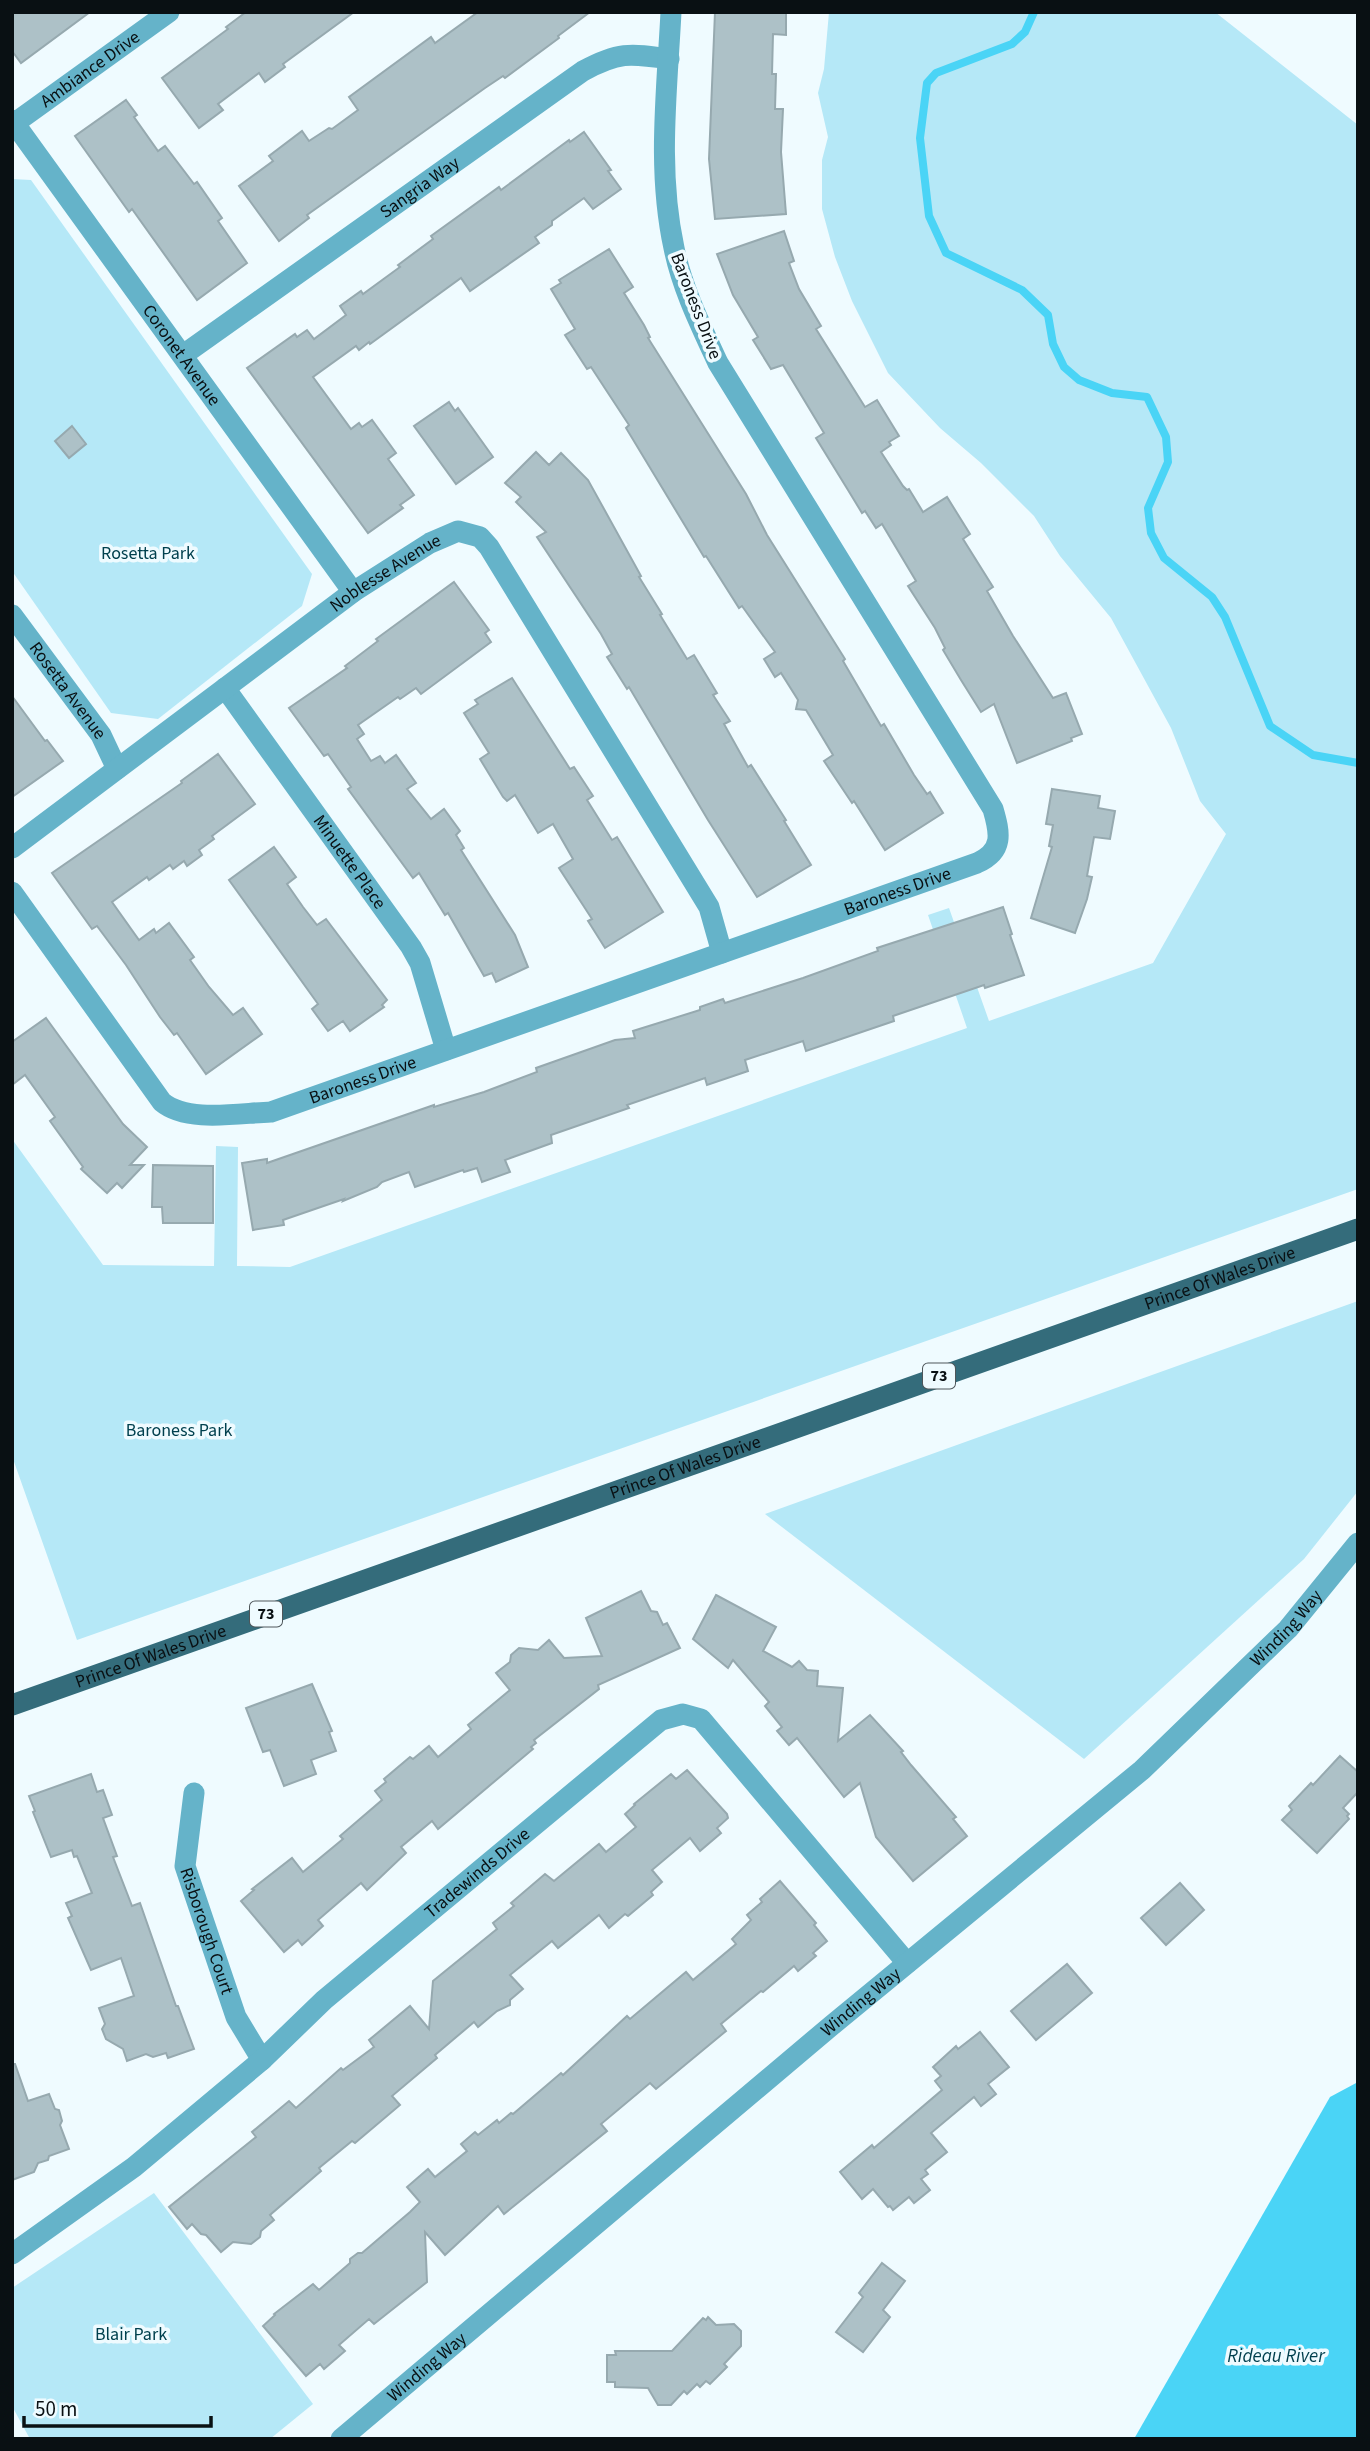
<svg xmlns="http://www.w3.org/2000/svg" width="1370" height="2451" font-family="'Source Sans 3',sans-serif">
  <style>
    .green { fill: #b5e8f7 }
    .water { fill: #4ad4f6 }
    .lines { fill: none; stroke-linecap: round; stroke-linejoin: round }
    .stream { stroke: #4ad4f6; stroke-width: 8 }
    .building { fill: #adc1c7; stroke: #96a9af; stroke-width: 2 }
    .street { stroke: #65b3c9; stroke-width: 21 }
    .primary { stroke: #346c7b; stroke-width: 21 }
    .labels { text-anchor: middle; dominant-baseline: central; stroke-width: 7; stroke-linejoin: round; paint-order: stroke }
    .shield { fill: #effbff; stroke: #4e565a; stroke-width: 2 }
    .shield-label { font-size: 16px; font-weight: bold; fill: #091013 }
    .street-label { font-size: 18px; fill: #091013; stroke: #effbff }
    .park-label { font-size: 18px; fill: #00404e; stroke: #effbff }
    .water-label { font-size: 19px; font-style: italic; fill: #003f4d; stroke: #effbff }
  </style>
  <rect width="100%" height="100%" fill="#effbff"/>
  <g class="green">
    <polygon points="829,12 1215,12 1358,125 1358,1189 77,1640 12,1456 12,1139 103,1265 214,1266 216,1146 238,1147 237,1266 290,1267 967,1028 928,915 949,908 989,1021 1153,963 1226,834 1200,801 1171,728 1111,618 1060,556 1034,516 981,463 940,428 888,373 852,301 835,257 822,209 822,160 828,137 818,93 824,69"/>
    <polygon points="12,179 31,180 312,574 302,606 158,719 111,713 12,571"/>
    <polygon points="1358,1301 1358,1491 1304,1559 1084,1759 765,1514"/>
    <polygon points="154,2193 313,2404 270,2439 30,2439 12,2406 12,2288"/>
  </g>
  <polygon class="water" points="1358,2082 1358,2439 1134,2439 1330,2097"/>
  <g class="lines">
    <polyline class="stream" points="1034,12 1025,32 1012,44 936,73 927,83 920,138 929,216 946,253 1022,290 1048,315 1053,344 1064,367 1079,380 1112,393 1147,397 1166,437 1168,462 1148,508 1151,533 1164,558 1212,597 1225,617 1270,726 1313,755 1358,763"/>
  </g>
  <g class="building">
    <polygon points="12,12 90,12 21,63 12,51"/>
    <polygon points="246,12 354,12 283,64 285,67 265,82 259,73 218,104 223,110 199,128 162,78 228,29 226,27"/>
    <polygon points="478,12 590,12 558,36 559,38 505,78 503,76 485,88 307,215 309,218 279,241 239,186 273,161 269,156 302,131 309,141 329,128 332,129 358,110 349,97 431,37 435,43"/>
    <polygon points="715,12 786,12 786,35 773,34 772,74 776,74 775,109 783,109 781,152 786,214 715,219 709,159"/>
    <polygon points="126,100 137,115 134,117 158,151 165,146 194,184 197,182 222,218 218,221 247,263 197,300 132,209 129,212 75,136"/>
    <polygon points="584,132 611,170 608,171 621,189 593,209 584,198 552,221 552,225 535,237 539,243 470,291 461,278 370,344 369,342 359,350 356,346 313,377 351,429 359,423 362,427 372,420 396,453 388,459 414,495 400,505 403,508 368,533 247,368 295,334 297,337 307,330 314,339 346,315 340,306 361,291 363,294 400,267 398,265 433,239 431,236 499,187 501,190 569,140 570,142"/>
    <polygon points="784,231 794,261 789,263 799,289 821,326 816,329 865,407 877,400 899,436 889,442 891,445 881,452 903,486 907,490 909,489 923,512 947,497 970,534 963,539 993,587 987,591 1013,636 1053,698 1066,693 1082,734 1071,738 1072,741 1017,763 994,704 981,712 961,680 943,650 945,648 935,628 908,586 916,581 882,524 876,528 865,511 862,513 848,490 816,438 824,433 783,365 771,369 753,340 758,337 733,295 717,254"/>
    <polygon points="609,249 633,287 624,293 644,325 650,337 648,338 746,494 767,535 845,659 843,661 881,726 884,724 914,775 927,794 930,792 943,813 885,850 854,801 852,803 824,761 833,755 806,710 796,709 798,700 781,673 775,677 764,659 775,652 742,606 739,608 706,556 704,557 626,428 629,425 591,367 587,369 565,335 575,329 551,289 561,283 559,280"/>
    <polygon points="449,402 455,411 458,408 493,457 456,484 414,426"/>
    <polygon points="72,426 86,444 69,458 55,441"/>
    <polygon points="536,452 549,465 561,453 588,480 641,576 639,577 662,614 660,615 687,659 694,655 717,693 713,695 730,721 724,724 748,767 751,765 786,820 784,821 811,865 757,897 708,820 629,687 627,689 607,657 612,654 601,634 537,537 546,532 516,502 521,497 505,483"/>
    <polygon points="454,582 489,630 485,633 491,642 421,694 416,688 400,699 398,697 358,725 364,734 357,739 371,761 380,756 385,763 396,755 416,783 407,789 431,819 444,809 460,831 456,835 464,848 461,850 515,935 528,967 496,982 492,973 484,976 448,913 445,915 419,873 413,878 348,789 351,787 328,754 324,756 289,708 347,668 345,666 378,641 376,639"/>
    <polygon points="512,678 570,769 574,767 593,796 587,800 612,840 617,837 663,912 605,948 588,921 592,919 559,868 573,859 553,824 538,833 515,795 507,801 503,797 480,759 489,753 464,713 478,704 475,700"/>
    <polygon points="12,696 45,741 47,740 63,761 12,797"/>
    <polygon points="218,754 255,804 212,836 214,839 199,850 202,855 187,866 184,861 173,869 170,865 149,880 147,877 112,902 139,940 154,929 156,933 169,923 194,957 190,960 209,987 233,1015 243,1008 262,1034 206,1074 177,1033 174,1035 160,1017 126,965 97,926 92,929 52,873 182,783 181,781"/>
    <polygon points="1052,789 1100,796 1098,808 1115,811 1110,839 1094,837 1087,876 1092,877 1087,899 1075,933 1031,918 1052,847 1049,846 1053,825 1046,824"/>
    <polygon points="274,847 296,877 287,884 303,907 317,925 326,919 387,1000 382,1005 384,1007 350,1031 343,1021 328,1031 312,1009 318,1004 229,880"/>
    <polygon points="1003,907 1012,934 1010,935 1024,975 985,988 984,985 893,1016 894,1021 806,1051 803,1041 745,1060 748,1071 707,1085 705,1078 627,1105 629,1108 551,1135 552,1143 505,1160 510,1172 482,1182 477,1168 464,1172 463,1170 415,1187 409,1172 382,1182 377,1187 343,1201 344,1199 283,1220 284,1225 253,1230 242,1163 267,1159 267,1163 434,1105 434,1107 484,1092 537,1072 536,1068 584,1051 615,1040 635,1038 633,1031 700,1010 700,1007 723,999 725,1003 803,978 878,951 877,948"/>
    <polygon points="46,1018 123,1124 147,1147 130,1165 144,1165 122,1188 117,1183 107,1193 81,1169 83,1167 50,1121 55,1117 25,1075 12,1085 12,1042"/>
    <polygon points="153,1165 213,1166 213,1223 163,1223 162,1207 152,1207"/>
    <polygon points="641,1591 651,1611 657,1612 663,1625 667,1623 680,1648 598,1685 599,1689 534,1740 536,1743 531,1747 533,1749 438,1829 432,1821 401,1847 406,1853 367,1890 361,1883 318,1920 323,1926 302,1945 298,1940 284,1952 241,1901 254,1890 252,1889 292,1858 303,1872 343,1839 340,1836 382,1800 375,1791 386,1782 384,1779 410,1757 413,1759 429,1746 438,1757 471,1729 468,1725 510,1690 496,1673 510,1662 511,1655 519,1648 538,1650 549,1640 564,1658 602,1656 586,1618"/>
    <polygon points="716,1595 776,1627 763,1651 792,1667 799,1661 807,1670 818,1671 817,1686 843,1688 838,1741 870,1715 903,1751 901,1752 911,1765 956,1817 953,1819 967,1836 913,1881 876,1837 860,1783 844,1797 797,1738 789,1745 777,1731 782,1727 765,1706 769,1702 733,1660 728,1668 693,1639"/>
    <polygon points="312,1684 332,1731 329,1732 336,1751 311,1760 316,1774 284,1786 270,1750 263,1752 246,1708"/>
    <polygon points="1340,1756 1358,1772 1358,1792 1343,1808 1349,1814 1347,1816 1349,1819 1317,1853 1282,1820 1292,1810 1289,1806 1311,1783 1313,1785"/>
    <polygon points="687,1770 727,1814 728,1818 717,1828 721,1833 700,1851 690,1838 652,1870 662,1882 651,1892 653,1895 628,1916 625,1914 609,1928 599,1915 558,1948 552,1941 510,1975 523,1989 510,2000 510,2005 497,2011 478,2027 474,2022 435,2055 437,2058 392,2096 400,2105 355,2143 352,2141 319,2168 321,2171 270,2215 274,2220 261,2231 260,2237 251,2244 233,2242 221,2252 206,2235 201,2234 192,2224 187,2229 169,2207 256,2137 252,2132 289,2101 296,2108 341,2068 343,2070 374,2047 369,2040 410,2006 429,2029 433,1981 497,1929 493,1923 514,1906 511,1903 545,1874 554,1881 599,1844 606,1852 636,1827 625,1814 635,1805 634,1804 671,1774 676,1779"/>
    <polygon points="91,1774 97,1792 103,1790 112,1815 103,1818 117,1856 113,1857 132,1906 140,1903 176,2006 178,2006 194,2049 168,2058 166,2053 153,2057 146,2054 127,2061 123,2049 106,2039 102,2029 105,2024 99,2008 134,1996 121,1958 91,1970 68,1918 72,1916 66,1903 92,1893 77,1856 74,1857 72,1850 51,1857 33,1812 35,1811 29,1796"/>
    <polygon points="780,1881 816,1923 814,1925 827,1941 813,1953 816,1956 798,1971 794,1966 763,1992 761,1991 721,2024 726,2031 656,2089 650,2083 601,2124 607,2131 504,2214 498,2206 445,2255 425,2232 427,2282 374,2324 369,2319 339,2345 345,2351 324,2369 320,2364 306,2376 263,2326 275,2315 274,2314 313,2284 319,2290 350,2263 350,2259 358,2253 362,2253 410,2212 420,2202 407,2187 428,2169 435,2177 467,2151 461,2144 475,2132 478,2135 497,2120 499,2123 511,2113 513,2114 561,2073 563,2075 627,2016 630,2019 686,1972 693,1980 736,1944 732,1939 751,1920 747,1915 762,1902 760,1899"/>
    <polygon points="1180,1883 1204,1910 1166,1945 1141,1918"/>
    <polygon points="1067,1964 1092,1993 1036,2040 1011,2011"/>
    <polygon points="980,2032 1009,2067 988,2084 996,2094 981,2106 974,2097 931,2133 947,2152 925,2170 928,2174 921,2179 930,2190 914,2203 909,2197 893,2210 890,2206 888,2207 873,2189 862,2199 840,2172 872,2145 874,2148 942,2090 935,2081 941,2076 933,2067 956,2046 958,2049"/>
    <polygon points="12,2064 15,2064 28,2101 49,2094 55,2109 59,2110 62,2121 60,2125 69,2149 49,2156 48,2160 38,2163 34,2172 12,2180"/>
    <polygon points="882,2263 905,2281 883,2310 890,2317 863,2352 836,2332 863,2297 859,2293"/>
    <polygon points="708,2317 716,2325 734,2324 741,2331 741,2346 724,2364 727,2367 710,2384 706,2381 700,2387 697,2384 687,2394 684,2391 671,2405 658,2405 648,2388 615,2387 615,2382 607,2382 607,2355 616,2355 615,2351 672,2351 703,2318 706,2320"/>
  </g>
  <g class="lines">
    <g class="street">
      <path id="s1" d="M12,120L353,592"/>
      <path id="s2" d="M12,125L169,12"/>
      <path id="s3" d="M183,355L583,71C618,52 629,53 669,59"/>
      <path id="s4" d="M12,615L101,735L117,769"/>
      <path id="s5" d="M225,688L411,947L420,963L446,1050"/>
      <path id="s6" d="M12,848L353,592L430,543L458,531L480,537L489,547L709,907L722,953"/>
      <path id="s7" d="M12,892L162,1102C187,1123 239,1113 271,1112L977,863C1004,851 1000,833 993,809L718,363C701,326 682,288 674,248C657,170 667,91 671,12"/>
      <path id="s8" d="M194,1793L185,1866L236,2017L262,2060"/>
      <path id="s9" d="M12,2254L134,2167L262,2060L324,2000L661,1720L683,1714L701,1719L907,1963"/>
      <path id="s10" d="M341,2439L831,2026L1142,1770L1288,1629L1358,1543"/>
    </g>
    <path class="primary" id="s11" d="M12,1705L1358,1229"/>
  </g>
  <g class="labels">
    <g class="shield">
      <rect x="923" y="1363.5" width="32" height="25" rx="5"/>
      <rect x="250" y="1601.5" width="32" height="25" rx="5"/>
    </g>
    <g class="shield-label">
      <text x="939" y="1376">73</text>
      <text x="266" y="1614">73</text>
    </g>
    <g class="street-label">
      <text stroke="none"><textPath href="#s2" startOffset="96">Ambiance Drive</textPath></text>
      <text stroke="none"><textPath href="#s3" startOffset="290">Sangria Way</textPath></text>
      <text transform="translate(696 306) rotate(69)">Baroness Drive</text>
      <text stroke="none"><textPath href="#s1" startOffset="290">Coronet Avenue</textPath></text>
      <text stroke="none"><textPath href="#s6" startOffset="464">Noblesse Avenue</textPath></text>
      <text stroke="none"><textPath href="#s4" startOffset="94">Rosetta Avenue</textPath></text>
      <text stroke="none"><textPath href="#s5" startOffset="214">Minuette Place</textPath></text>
      <text stroke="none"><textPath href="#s7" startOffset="1034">Baroness Drive</textPath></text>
      <text stroke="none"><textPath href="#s7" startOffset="467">Baroness Drive</textPath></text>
      <text stroke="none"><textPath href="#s11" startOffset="1281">Prince Of Wales Drive</textPath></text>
      <text stroke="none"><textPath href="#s11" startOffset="714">Prince Of Wales Drive</textPath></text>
      <text stroke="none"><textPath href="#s10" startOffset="1246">Winding Way</textPath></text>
      <text stroke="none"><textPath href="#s11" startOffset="147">Prince Of Wales Drive</textPath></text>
      <text stroke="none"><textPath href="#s9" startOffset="602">Tradewinds Drive</textPath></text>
      <text stroke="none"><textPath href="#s8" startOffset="142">Risborough Court</textPath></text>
      <text stroke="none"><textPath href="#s10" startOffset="679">Winding Way</textPath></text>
      <text stroke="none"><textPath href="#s10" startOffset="112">Winding Way</textPath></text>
    </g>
    <g class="park-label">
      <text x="148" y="553">Rosetta Park</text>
      <text x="179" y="1430">Baroness Park</text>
      <text x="131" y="2334">Blair Park</text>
    </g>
    <g class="water-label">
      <text x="1276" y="2356">Rideau River</text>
    </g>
  </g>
  <rect width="1370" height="2451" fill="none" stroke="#091013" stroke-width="28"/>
  <path d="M24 2416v10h187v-10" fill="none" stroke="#091013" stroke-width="3.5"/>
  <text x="35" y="2416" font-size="21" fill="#091013" stroke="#effbff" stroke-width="5" paint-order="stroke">50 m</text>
</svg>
